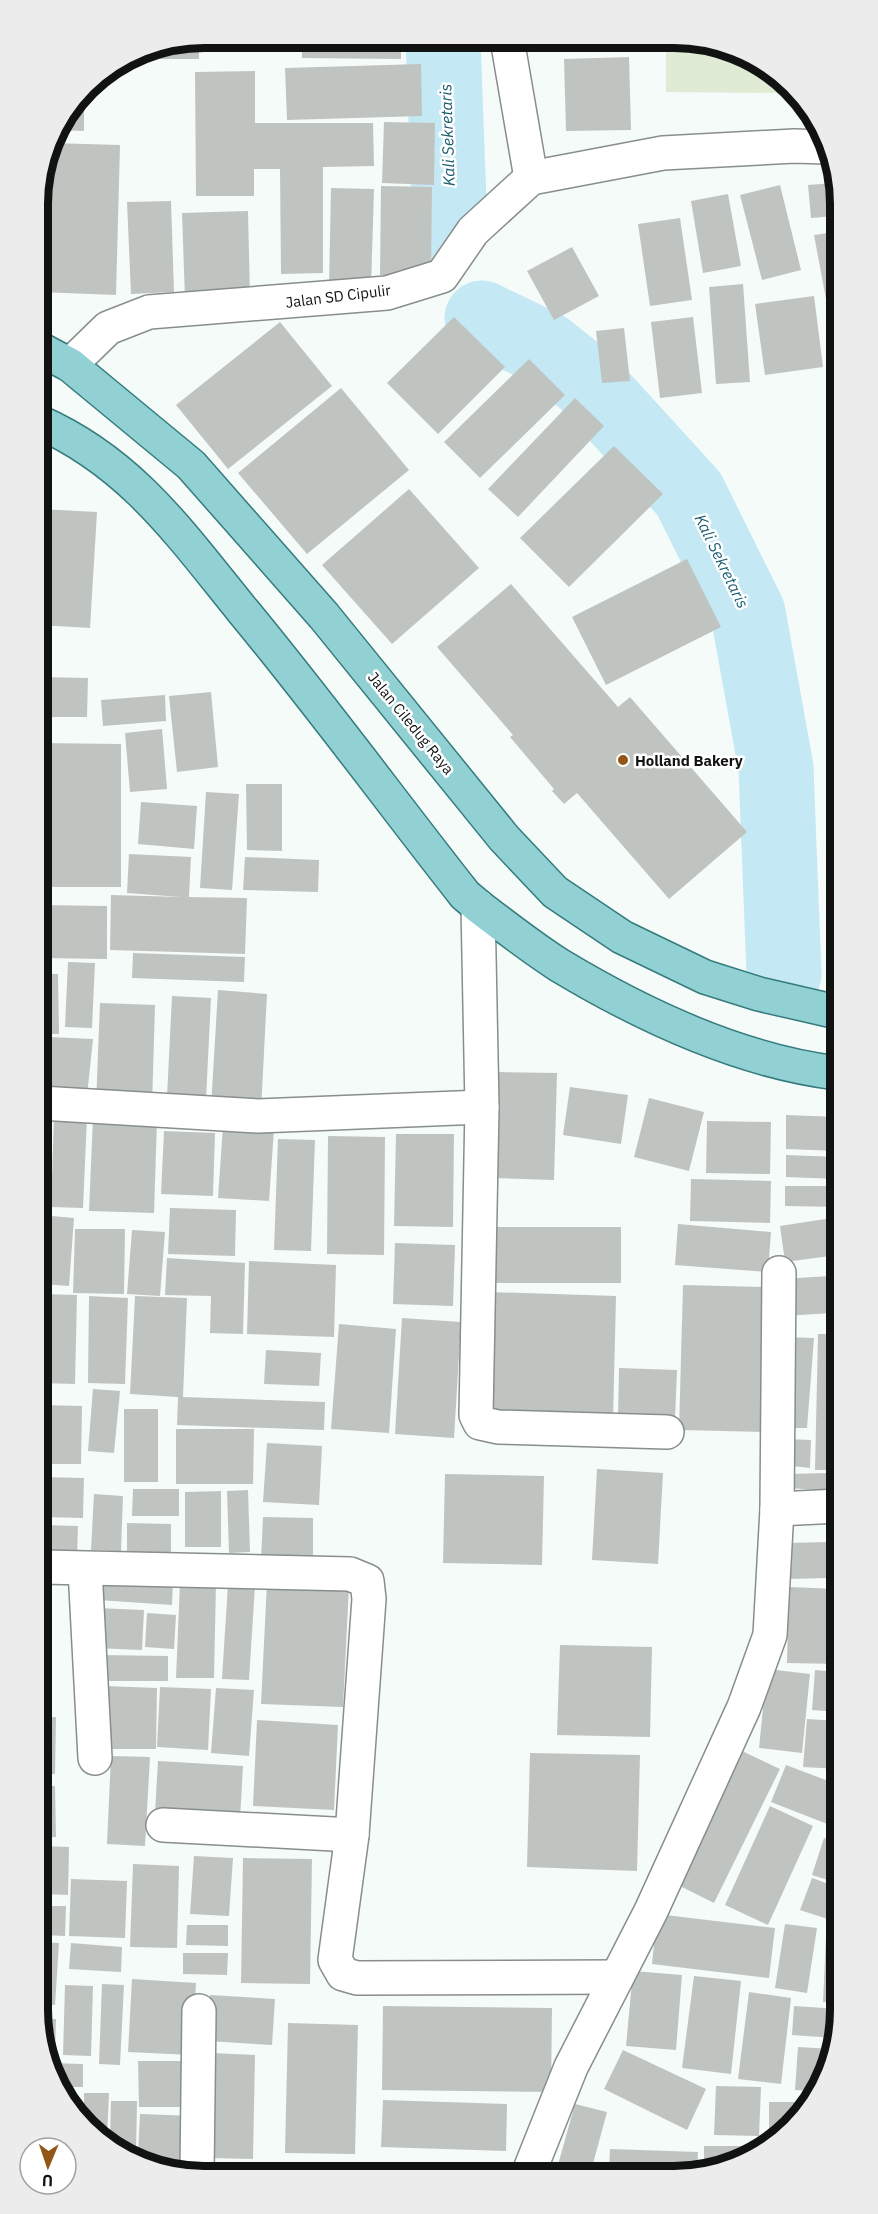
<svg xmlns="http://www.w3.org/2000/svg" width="878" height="2214" font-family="'IBM Plex Sans',sans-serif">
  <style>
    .green { fill: #dfebd5 }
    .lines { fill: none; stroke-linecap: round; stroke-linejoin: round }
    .river { stroke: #c4e8f4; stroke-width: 75 }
    .building { fill: #c0c4c1 }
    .street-casing { stroke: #888e8c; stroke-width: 36 }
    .primary-casing { stroke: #357b7d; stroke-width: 36 }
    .street { stroke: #fff; stroke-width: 33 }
    .primary { stroke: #91d1d4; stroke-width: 33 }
    .poi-dot { fill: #925716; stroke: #fff; stroke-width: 2 }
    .labels { text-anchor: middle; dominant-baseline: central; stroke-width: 5; stroke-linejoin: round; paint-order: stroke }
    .street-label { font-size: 15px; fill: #111312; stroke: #fff }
    .poi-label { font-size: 15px; font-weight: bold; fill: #111312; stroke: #fff; text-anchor: start }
    .water-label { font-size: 16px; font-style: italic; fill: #195c6f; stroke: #fff }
    .rim { fill: none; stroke: #111312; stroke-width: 8 }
  </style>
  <rect width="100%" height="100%" fill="#f5fbf9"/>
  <polygon class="green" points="666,40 706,41 778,79 778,93 666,92"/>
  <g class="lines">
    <g class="river">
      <polyline points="443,39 450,230"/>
      <polyline points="482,318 546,349 586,381 689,494 748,613 776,768 784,974"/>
    </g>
  </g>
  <g class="building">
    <polygon points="207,38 253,38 253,43 207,40"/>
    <polygon points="302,38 401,39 401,59 302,58"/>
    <polygon points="199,39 199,59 160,59 161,46"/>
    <polygon points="151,48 150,61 125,60 141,50"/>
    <polygon points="629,57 631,130 566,131 564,59"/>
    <polygon points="421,64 422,116 287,120 285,68"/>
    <polygon points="255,71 255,123 373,123 374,166 323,167 323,273 281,274 280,169 254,169 254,196 196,196 195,72"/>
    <polygon points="84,92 84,131 55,130 67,115"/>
    <polygon points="384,122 435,123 434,185 382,183"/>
    <polygon points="51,143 120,145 116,295 38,292 38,193"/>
    <polygon points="835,183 835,216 811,218 808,185"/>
    <polygon points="780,185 801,270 762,280 740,195"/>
    <polygon points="381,186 432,187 431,275 380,275"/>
    <polygon points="331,188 374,189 371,288 329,287"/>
    <polygon points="728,194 741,266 703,273 691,201"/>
    <polygon points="171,201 174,292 131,294 127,202"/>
    <polygon points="248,211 250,297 185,299 182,213"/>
    <polygon points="680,218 692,300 650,306 638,224"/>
    <polygon points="835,232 835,342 834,342 814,235"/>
    <polygon points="572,247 599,296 554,320 527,271"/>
    <polygon points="743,284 750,382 716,384 709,287"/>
    <polygon points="814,296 823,367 765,375 755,304"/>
    <polygon points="454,317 505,367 438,434 387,383"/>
    <polygon points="693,317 702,393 660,398 651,322"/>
    <polygon points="280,322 332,386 228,469 176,405"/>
    <polygon points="624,328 630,381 602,383 596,331"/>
    <polygon points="529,359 565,395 480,478 444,442"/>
    <polygon points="341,388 409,470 307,554 238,473"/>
    <polygon points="575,398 604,426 518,517 488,489"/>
    <polygon points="614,446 663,494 569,587 520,538"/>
    <polygon points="409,489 479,568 392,644 322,565"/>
    <polygon points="39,509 97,512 90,628 39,625"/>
    <polygon points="687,559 721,627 606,685 572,617"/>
    <polygon points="511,584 618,707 630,697 747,832 669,899 577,793 564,804 552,791 554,789 510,737 513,735 437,647"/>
    <polygon points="39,677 88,678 87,717 39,717"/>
    <polygon points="211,692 218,767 177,772 169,696"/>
    <polygon points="165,695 166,721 103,726 101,700"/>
    <polygon points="162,729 167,789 130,792 125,733"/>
    <polygon points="39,743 121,744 121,887 40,887"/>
    <polygon points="246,784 282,784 282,851 247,850"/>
    <polygon points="206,792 239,794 232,890 200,888"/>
    <polygon points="141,802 197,806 194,849 138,844"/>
    <polygon points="129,854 191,857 189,897 247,898 245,954 110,950 111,895 181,897 127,893"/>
    <polygon points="245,857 319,860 318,892 243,890"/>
    <polygon points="40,905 107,906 107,959 40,958"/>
    <polygon points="133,953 245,957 244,982 132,978"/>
    <polygon points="68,962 95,963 92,1028 65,1027"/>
    <polygon points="40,974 58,974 59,1034 40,1034"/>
    <polygon points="218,990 267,994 261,1110 211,1107"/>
    <polygon points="172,996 211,998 206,1099 167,1097"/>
    <polygon points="100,1003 155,1005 152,1106 96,1104"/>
    <polygon points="50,1037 93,1039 87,1096 48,1093"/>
    <polygon points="40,1043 45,1044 42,1082 40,1082"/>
    <polygon points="495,1072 557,1073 554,1180 493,1178"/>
    <polygon points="570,1087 628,1095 621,1144 563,1135"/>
    <polygon points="649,1098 704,1112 689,1171 634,1157"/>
    <polygon points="40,1115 49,1115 47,1160 41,1160"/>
    <polygon points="786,1115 838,1117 838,1151 786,1149"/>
    <polygon points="54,1116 87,1117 83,1208 51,1207"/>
    <polygon points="93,1118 157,1120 154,1213 89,1211"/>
    <polygon points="707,1121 771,1122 770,1174 706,1173"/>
    <polygon points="223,1126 274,1129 269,1201 218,1198"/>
    <polygon points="164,1131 215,1133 213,1196 161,1194"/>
    <polygon points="396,1134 454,1134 453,1227 394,1226"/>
    <polygon points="328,1136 385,1137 384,1255 327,1254"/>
    <polygon points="278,1139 315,1140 311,1251 274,1250"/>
    <polygon points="786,1155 838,1157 838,1179 786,1177"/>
    <polygon points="41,1169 48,1170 46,1208 41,1208"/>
    <polygon points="691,1179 771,1181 770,1223 690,1221"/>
    <polygon points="785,1186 838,1186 838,1207 785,1206"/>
    <polygon points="170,1208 236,1210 235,1256 168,1254"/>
    <polygon points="41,1215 74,1218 69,1286 41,1284"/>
    <polygon points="838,1217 838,1255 785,1262 780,1226"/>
    <polygon points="678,1224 771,1232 768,1272 675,1265"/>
    <rect x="490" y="1227" width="131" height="56"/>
    <polygon points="75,1229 125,1229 124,1294 73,1293"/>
    <polygon points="132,1230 165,1232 160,1296 127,1294"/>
    <polygon points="395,1243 455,1245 453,1306 393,1304"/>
    <polygon points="167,1258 245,1263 243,1334 210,1333 211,1296 165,1295"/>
    <polygon points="249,1261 336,1265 334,1337 247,1334"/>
    <polygon points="830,1276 832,1313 784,1316 781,1279"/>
    <polygon points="683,1285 769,1287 766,1432 679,1430"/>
    <polygon points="489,1292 616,1296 613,1420 485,1417"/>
    <polygon points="41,1294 77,1295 75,1384 41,1383"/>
    <polygon points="89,1296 128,1298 125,1384 88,1383"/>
    <polygon points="135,1296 187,1298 183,1397 325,1402 324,1430 177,1425 178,1397 130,1394"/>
    <polygon points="402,1318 461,1322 454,1438 395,1434"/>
    <polygon points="339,1324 396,1329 389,1433 331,1429"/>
    <polygon points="818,1334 838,1334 839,1470 815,1470"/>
    <polygon points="786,1337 814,1338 807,1428 786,1428"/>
    <polygon points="266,1350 321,1353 319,1386 264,1384"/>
    <polygon points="619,1368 677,1370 675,1420 618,1418"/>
    <polygon points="93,1389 120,1391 114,1453 88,1451"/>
    <polygon points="41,1405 82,1406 81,1464 41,1464"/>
    <rect x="124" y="1409" width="34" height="73"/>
    <polygon points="176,1429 254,1429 253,1484 176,1484"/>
    <polygon points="785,1439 811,1440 810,1468 783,1465"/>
    <polygon points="267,1443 322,1446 319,1505 263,1502"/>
    <polygon points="597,1469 663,1473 658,1564 592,1560"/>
    <polygon points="829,1473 829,1491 789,1488 789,1474"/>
    <polygon points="445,1474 544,1476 542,1565 443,1563"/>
    <polygon points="41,1477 84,1478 83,1518 42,1517"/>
    <polygon points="133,1489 179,1489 179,1516 132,1516"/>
    <polygon points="248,1490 250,1552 229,1553 227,1491"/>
    <polygon points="221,1491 221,1547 185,1547 185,1492"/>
    <polygon points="94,1494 123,1496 121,1551 91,1550"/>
    <polygon points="263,1517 313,1518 313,1561 261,1560"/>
    <polygon points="127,1523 171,1524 171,1553 127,1552"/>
    <polygon points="42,1525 78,1526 77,1557 42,1556"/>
    <rect x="835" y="1527" width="4" height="42"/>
    <polygon points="827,1542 827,1578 788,1579 787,1543"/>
    <polygon points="100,1575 173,1580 172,1605 98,1600"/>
    <polygon points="180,1582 216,1583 214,1678 176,1678"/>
    <polygon points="267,1582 349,1586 343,1707 261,1704"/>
    <polygon points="228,1584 255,1585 249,1680 222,1679"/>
    <polygon points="789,1587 839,1589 839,1664 787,1663"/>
    <polygon points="97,1608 144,1610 142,1650 94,1648"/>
    <polygon points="147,1613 176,1615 174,1649 145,1647"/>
    <polygon points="42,1638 52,1638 51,1673 42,1672"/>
    <polygon points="560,1645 652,1647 650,1737 557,1735"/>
    <polygon points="100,1655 168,1656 168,1681 100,1681"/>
    <polygon points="767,1669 810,1674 802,1753 759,1748"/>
    <polygon points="815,1670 839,1672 839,1712 812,1710"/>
    <polygon points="105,1686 157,1688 156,1749 104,1749"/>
    <polygon points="160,1687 211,1689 208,1750 157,1747"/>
    <polygon points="216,1688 254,1690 249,1756 211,1753"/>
    <polygon points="42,1717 56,1717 55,1774 42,1774"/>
    <polygon points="807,1719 839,1721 839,1769 803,1767"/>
    <polygon points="257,1720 338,1725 334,1810 253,1806"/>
    <polygon points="738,1749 780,1769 714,1903 672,1882"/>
    <polygon points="530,1753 640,1755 637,1871 527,1867"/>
    <polygon points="111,1756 150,1757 145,1846 107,1844"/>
    <polygon points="158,1761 243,1766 240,1819 155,1813"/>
    <polygon points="786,1765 839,1785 840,1829 771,1802"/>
    <polygon points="42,1786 55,1786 56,1837 42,1837"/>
    <polygon points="770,1806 813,1826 768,1925 725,1905"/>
    <polygon points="824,1838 840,1844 840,1884 812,1875"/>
    <polygon points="43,1846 69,1847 68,1895 43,1894"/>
    <polygon points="194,1856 233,1858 229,1916 190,1914"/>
    <polygon points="243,1858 312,1859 310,1984 241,1983"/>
    <polygon points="133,1864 179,1866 177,1948 130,1947"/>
    <polygon points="812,1878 840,1888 840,1923 800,1910"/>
    <polygon points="71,1879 127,1881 125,1938 69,1936"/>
    <polygon points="43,1906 66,1906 65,1936 43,1935"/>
    <polygon points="657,1914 775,1928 769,1978 652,1964"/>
    <polygon points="785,1924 817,1928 807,1993 775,1988"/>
    <polygon points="187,1925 228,1925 228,1946 186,1945"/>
    <polygon points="826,1936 840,1936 840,2003 823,2002"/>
    <polygon points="43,1942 59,1943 55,2005 43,2004"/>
    <polygon points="71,1943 122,1947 121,1972 69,1969"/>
    <polygon points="183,1953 228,1953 227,1975 183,1974"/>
    <polygon points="633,1971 682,1975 676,2050 626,2046"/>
    <polygon points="694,1976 741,1981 731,2074 682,2068"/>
    <polygon points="132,1979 196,1983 192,2055 128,2052"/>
    <polygon points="102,1984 124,1985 120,2065 99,2064"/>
    <polygon points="65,1985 93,1986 91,2056 63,2055"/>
    <polygon points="749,1992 791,1998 781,2084 738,2079"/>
    <polygon points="210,1995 275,1999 272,2045 207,2041"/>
    <polygon points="383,2006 552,2008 551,2092 382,2090"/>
    <polygon points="794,2006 840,2009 836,2038 792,2035"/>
    <polygon points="43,2019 56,2019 55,2058 46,2058 43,2052"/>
    <polygon points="288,2023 358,2025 355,2154 285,2153"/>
    <polygon points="798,2047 833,2049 828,2073 817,2091 795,2090"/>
    <polygon points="623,2050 706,2089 687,2130 604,2089"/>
    <polygon points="212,2053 255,2055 253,2159 210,2158"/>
    <polygon points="138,2061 181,2061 181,2107 139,2107"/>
    <polygon points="49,2063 83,2064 83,2087 63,2087"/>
    <polygon points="716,2086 761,2087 759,2136 714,2135"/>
    <polygon points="84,2093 109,2093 107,2139 87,2128 84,2123"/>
    <polygon points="383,2100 507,2104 506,2151 381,2147"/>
    <polygon points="111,2101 137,2101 136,2154 110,2140"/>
    <polygon points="769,2102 810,2102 799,2119 769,2138"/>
    <polygon points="575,2104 607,2112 591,2171 556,2172"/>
    <polygon points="140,2114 195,2116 192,2170 165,2169 138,2155"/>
    <polygon points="704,2146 756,2146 716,2171 704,2171"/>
    <polygon points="610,2149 698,2152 697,2171 609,2171"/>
  </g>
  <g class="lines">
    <g class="street-casing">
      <g id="street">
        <polyline points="507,39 531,178"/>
        <polyline points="70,365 108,328 149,312 387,293 442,276 473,231 531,178 663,153 794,146 826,147"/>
        <polyline points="478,906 482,1107 476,1415 480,1423 498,1427 667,1432"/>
        <polyline points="40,1103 258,1116 482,1107"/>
        <polyline points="777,1509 839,1506"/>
        <polyline points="42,1567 350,1574 367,1581 369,1599 352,1835 335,1960 343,1974 357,1978 617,1977"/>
        <polyline points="85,1569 95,1758"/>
        <polyline points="163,1825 352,1835"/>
        <polyline points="529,2172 571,2067 651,1911 744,1707 770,1635 777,1509 779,1273"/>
        <polyline points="197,2173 199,2011"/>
      </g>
    </g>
    <g class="primary-casing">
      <g id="primary">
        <polyline points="38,348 70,365 191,465 324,616 504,838 555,892 622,937 705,977 759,994 837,1012"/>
        <path d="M39,422C132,463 181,535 243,611C320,704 391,801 465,895L478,906C504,926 531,947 559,965C642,1015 740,1061 837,1073"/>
      </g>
    </g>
    <use href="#street" class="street"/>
    <use href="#primary" class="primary"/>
  </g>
  <circle class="poi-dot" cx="623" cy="760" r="6"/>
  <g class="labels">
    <g class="street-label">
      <text transform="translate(338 296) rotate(-7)">Jalan SD Cipulir</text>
      <text transform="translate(411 723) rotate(51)">Jalan Ciledug Raya</text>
    </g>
    <g class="poi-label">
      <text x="635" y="760">Holland Bakery</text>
    </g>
    <g class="water-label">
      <text transform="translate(447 135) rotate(-92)">Kali Sekretaris</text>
      <text transform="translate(722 561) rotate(64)">Kali Sekretaris</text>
    </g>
  </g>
  <path d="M0 0H878V2214H0ZM204 48H674A156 156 0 0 1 830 204V2010A156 156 0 0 1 674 2166H204A156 156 0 0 1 48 2010V204A156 156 0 0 1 204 48Z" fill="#ececec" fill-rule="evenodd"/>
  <path class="rim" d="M204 48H674A156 156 0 0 1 830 204V2010A156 156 0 0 1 674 2166H204A156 156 0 0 1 48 2010V204A156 156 0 0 1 204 48Z"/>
  <g transform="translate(48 2166) rotate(182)"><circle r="28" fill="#ffffff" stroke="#a0a1a0" stroke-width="1.5"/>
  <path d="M0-4.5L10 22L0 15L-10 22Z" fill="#925716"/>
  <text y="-9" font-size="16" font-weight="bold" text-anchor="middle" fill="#111312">U</text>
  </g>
</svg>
